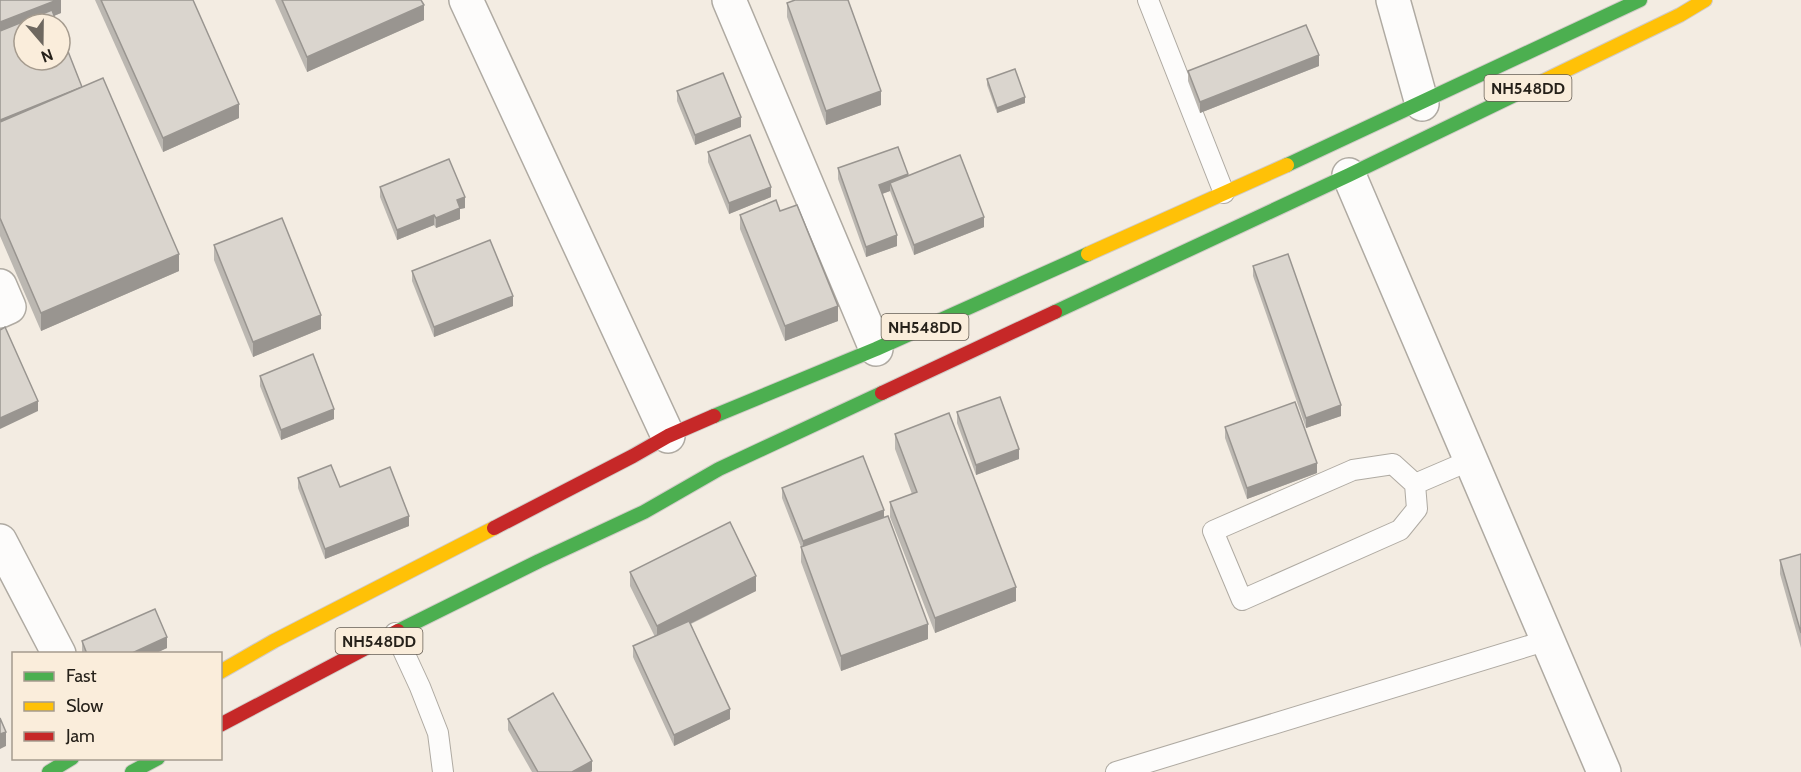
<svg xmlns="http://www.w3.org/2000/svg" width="1801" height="772" font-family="Cabin,sans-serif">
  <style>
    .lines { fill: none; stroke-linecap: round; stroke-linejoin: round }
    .lane-casing { stroke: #afaaa2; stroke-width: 22 }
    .street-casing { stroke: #afaaa2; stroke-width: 36 }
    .fast-casing { stroke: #d0cbc7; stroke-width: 16 }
    .slow-casing { stroke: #d0cbc7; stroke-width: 16 }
    .jam-casing { stroke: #d0cbc7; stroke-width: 16 }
    .lane { stroke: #fdfcfb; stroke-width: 20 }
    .street { stroke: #fdfcfb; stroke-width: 33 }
    .fast { stroke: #4caf50; stroke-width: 14 }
    .slow { stroke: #ffc107; stroke-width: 14 }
    .jam { stroke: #c62828; stroke-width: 14 }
    .wall { fill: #bbb7b1 }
    .shaded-wall { fill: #999590 }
    .building { fill: #dad5ce; stroke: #999590; stroke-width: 1.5 }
    .labels { text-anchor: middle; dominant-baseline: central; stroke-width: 5; stroke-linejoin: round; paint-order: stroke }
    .shield { fill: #faeddb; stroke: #665e54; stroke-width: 1.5 }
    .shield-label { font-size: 16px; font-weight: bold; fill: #26211a }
  </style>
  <rect width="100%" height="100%" fill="#f3ece2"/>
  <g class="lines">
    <g class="lane-casing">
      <g id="lane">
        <polyline points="1148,0 1224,193"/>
        <polyline points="1415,484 1393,464 1353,470 1213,531 1242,600 1400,530 1417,509 1415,484 1471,460"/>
        <polyline points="395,633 420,687 438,733 443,772"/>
        <polyline points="1116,772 1548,640"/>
      </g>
    </g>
    <g class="street-casing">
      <g id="street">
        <polyline points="466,0 668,436"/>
        <polyline points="729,0 876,349"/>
        <polyline points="1393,0 1422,104"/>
        <polyline points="1349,175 1604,772"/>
        <polyline points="0,286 9,307 0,311"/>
        <polyline points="0,541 59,654"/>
      </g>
    </g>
    <g class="fast-casing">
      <g id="fast">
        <polyline points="1287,165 1640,0"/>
        <polyline points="1055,312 1349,175 1529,88"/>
        <polyline points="714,416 876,349 1088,254"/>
        <polyline points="398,631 539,561 644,512 719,469 882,393"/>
        <polyline points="49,772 72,758"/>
        <polyline points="132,772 158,758"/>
      </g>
    </g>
    <g class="slow-casing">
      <g id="slow">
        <polyline points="1529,88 1680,15 1705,0"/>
        <polyline points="1088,254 1287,165"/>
        <polyline points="220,672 274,641 494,528"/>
      </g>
    </g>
    <g class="jam-casing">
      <g id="jam">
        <polyline points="882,393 1055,312"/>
        <polyline points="494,528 633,456 668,436 714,416"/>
        <polyline points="220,725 398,631"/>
      </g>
    </g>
    <use href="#lane" class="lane"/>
    <use href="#street" class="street"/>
    <use href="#fast" class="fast"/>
    <use href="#slow" class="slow"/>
    <use href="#jam" class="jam"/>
  </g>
  <g class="wall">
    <polygon points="0,0 61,0 61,13 54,16 82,87 179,271 41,331 0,236"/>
    <polygon points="95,0 193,0 239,118 163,152"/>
    <polygon points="275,0 421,0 424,20 307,72"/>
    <polygon points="787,3 881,105 826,125 787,17"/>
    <polygon points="1319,66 1200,113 1188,81 1188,71"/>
    <polygon points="987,79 1025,103 997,113 987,85"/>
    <polygon points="677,91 741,127 695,145 677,101"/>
    <polygon points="708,152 771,197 729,214 708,162"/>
    <polygon points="838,168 908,176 984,227 914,255 890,191 882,194 897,246 866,257 838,179"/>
    <polygon points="380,187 465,208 460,209 460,219 436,228 434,225 397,240 380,197"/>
    <polygon points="780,211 838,321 785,341 740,229 740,215"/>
    <polygon points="214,245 321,329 253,357 214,260"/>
    <polygon points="1253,266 1341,416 1306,428 1253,276"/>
    <polygon points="412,271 513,306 434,337 412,281"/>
    <polygon points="260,376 334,419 281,440 260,386"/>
    <polygon points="957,412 1019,459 976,475 957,423"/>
    <polygon points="1225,427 1317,473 1247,499 1225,438"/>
    <polygon points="895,434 1016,601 935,633 890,517 890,502 912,494 895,449"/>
    <polygon points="298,478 340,487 409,526 325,559 298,488"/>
    <polygon points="782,488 884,517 928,639 841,671 801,562 801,547 782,498"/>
    <polygon points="1801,554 1801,648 1780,574 1780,560"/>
    <polygon points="630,572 756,591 691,624 730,719 674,746 633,657 633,646 655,637 630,586"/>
    <polygon points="82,641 167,648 154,654 82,654"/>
    <polygon points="508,719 592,771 590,772 532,772 508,730"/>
  </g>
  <g class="shaded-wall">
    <polygon points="57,0 61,0 61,13 0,37 0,22"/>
    <polygon points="424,5 424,20 307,72 307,57"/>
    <polygon points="1319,55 1319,66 1200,113 1200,102"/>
    <polygon points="82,87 0,135 0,120"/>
    <polygon points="881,91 881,105 826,125 826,111"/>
    <polygon points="1025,97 1025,103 997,113 997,108"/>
    <polygon points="239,104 239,118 163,152 163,138"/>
    <polygon points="741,117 741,127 695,145 695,135"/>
    <polygon points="908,174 908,185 890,183 890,191 879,195 879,185"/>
    <polygon points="771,187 771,197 729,214 729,203"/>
    <polygon points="465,197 465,208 460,209 460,219 436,228 436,218 457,200"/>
    <polygon points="434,215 434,225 397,240 397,230"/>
    <polygon points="984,217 984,227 914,255 914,245"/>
    <polygon points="897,235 897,246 866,257 866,247"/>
    <polygon points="179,254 179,271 41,331 41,313"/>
    <polygon points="513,296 513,306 434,337 434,327"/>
    <polygon points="838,306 838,321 785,341 785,326"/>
    <polygon points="321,315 321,329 253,357 253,342"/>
    <polygon points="38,401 38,411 0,429 0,418"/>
    <polygon points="1341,405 1341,416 1306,428 1306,418"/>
    <polygon points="334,409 334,419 281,440 281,430"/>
    <polygon points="1019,449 1019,459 976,475 976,465"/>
    <polygon points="1317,463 1317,473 1247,499 1247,488"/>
    <polygon points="884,510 884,521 803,552 803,541"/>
    <polygon points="409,516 409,526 325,559 325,549"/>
    <polygon points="756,576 756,591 657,640 657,626"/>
    <polygon points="1016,587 1016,601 935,633 935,618"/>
    <polygon points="928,624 928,639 841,671 841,656"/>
    <polygon points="167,637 167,648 154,654 130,654"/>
    <polygon points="730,709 730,719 674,746 674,735"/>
    <polygon points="6,732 6,746 0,749 0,734"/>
    <polygon points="592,761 592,771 590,772 572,772"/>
  </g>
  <g class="building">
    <polygon points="0,0 57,0 0,22"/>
    <polygon points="101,0 193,0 239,104 163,138"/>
    <polygon points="282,0 421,0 424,5 307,57"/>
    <polygon points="795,0 848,0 881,91 826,111 787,3"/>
    <polygon points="52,10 57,24 24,24 24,60 60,60 60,31 82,87 0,120 0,31"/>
    <polygon points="1306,25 1319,55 1200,102 1188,71"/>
    <polygon points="1015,69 1025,97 997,108 987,79"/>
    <polygon points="723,73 741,117 695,135 677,91"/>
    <polygon points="103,78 179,254 41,313 0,218 0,122"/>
    <polygon points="750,135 771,187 729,203 708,152"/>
    <polygon points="898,147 908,174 879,185 897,235 866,247 838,168"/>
    <polygon points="960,155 984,217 914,245 890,183"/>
    <polygon points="449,159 465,197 457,200 460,208 436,218 434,215 397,230 380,187"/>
    <polygon points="776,200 780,211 797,205 838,306 785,326 740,215"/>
    <polygon points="282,218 321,315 253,342 214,245"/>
    <polygon points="490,240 513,296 434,327 412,271"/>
    <polygon points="1288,254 1341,405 1306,418 1253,266"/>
    <polygon points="5,327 38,401 0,418 0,330"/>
    <polygon points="313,354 334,409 281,430 260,376"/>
    <polygon points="1000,397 1019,449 976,465 957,412"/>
    <polygon points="1295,402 1317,463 1247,488 1225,427"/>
    <polygon points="949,413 1016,587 935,618 890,502 917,492 895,434"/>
    <polygon points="863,456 884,510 803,541 782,488"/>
    <polygon points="331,465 340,487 390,467 409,516 325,549 298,478"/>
    <polygon points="888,516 928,624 841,656 801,547"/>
    <polygon points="730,522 756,576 657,626 630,572"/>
    <polygon points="1801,554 1801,633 1780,560"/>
    <polygon points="155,609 167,637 130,654 87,654 82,641"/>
    <polygon points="689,621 730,709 674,735 633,646"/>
    <polygon points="553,693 592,761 572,772 538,772 508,719"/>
    <polygon points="0,718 6,732 0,734"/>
  </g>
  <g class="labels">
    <g class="shield">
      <rect x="1484.5" y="75" width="87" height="26" rx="4.5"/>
      <rect x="881.5" y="314" width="87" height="26" rx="4.5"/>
      <rect x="335.5" y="628" width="87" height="26" rx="4.5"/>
    </g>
    <g class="shield-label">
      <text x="1528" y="88">NH548DD</text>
      <text x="925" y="327">NH548DD</text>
      <text x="379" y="641">NH548DD</text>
    </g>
  </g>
  <rect x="12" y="652" width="210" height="108" fill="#faeddb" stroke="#a59b8e" stroke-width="1.5"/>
  <rect x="24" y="672" width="30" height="9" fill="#4caf50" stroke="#a59b8e" stroke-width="1.5"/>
  <text x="66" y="682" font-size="18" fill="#26211a">Fast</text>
  <rect x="24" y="702" width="30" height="9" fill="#ffc107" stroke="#a59b8e" stroke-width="1.5"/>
  <text x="66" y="712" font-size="18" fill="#26211a">Slow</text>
  <rect x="24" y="732" width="30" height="9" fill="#c62828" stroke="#a59b8e" stroke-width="1.5"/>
  <text x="66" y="742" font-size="18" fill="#26211a">Jam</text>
  <g transform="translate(42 42) rotate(160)"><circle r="28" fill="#faeddb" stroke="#a59b8e" stroke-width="1.5"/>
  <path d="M0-4.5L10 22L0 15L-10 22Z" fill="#6e6860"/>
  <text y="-9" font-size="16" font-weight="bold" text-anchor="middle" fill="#26211a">N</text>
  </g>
</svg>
